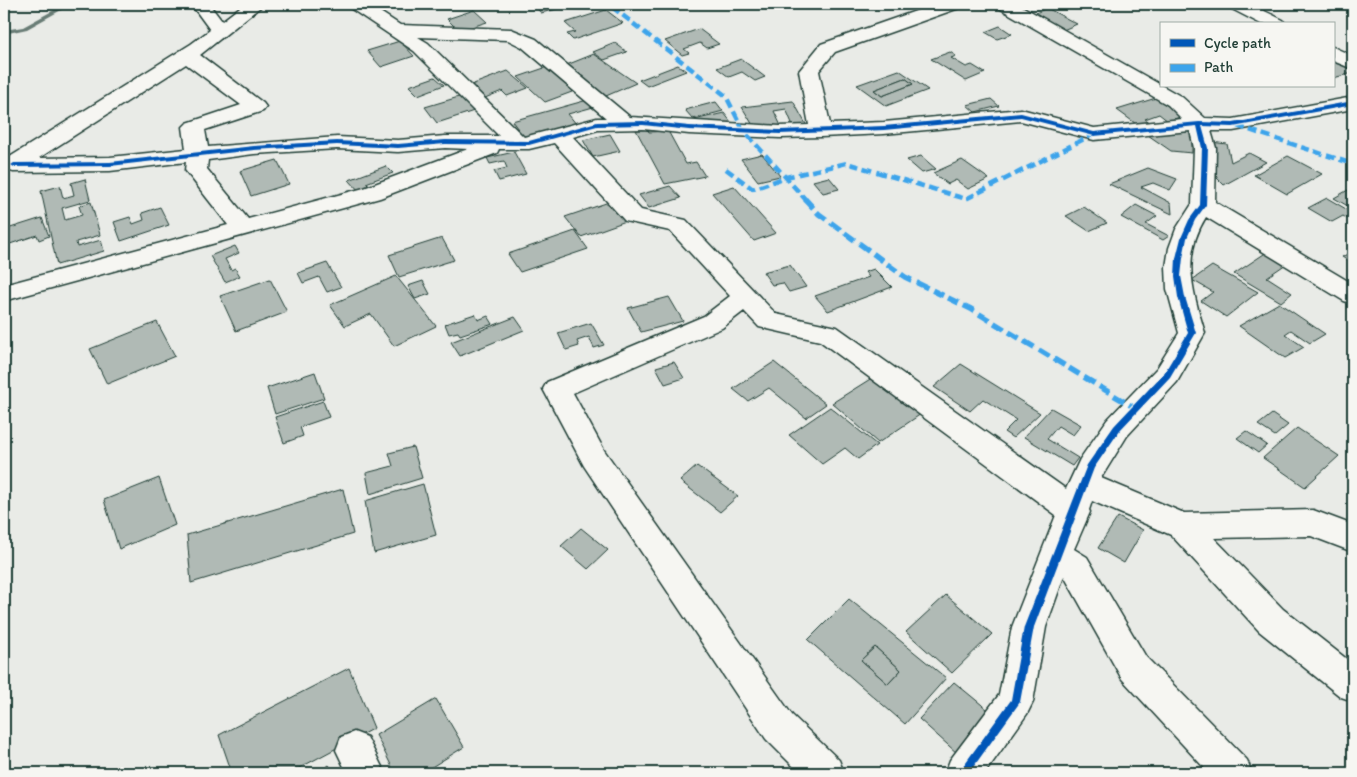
<svg xmlns="http://www.w3.org/2000/svg" width="1357" height="777" font-family="Itim,sans-serif">
  <style>
    .lines { fill: none; stroke-linecap: round; stroke-linejoin: round }
    .stream { fill: #687c75; fill-rule: evenodd }
    .building { fill: #b0bab5; stroke: #1f3d34; fill-rule: evenodd }
    .minor-casing { stroke: #1f3d34; stroke-width: 3 }
    .minor { fill: #f6f6f2; fill-rule: evenodd }
    .quiet-far1 { stroke: #3da4eb; stroke-width: 4.5; stroke-dasharray: 9 4.5; stroke-linecap: butt }
    .quiet { stroke: #3da4eb; stroke-width: 5.5; stroke-dasharray: 12 5.5; stroke-linecap: butt }
    .cycleway-casing { stroke: #f6f6f2; stroke-width: 3 }
    .cycleway { fill: #0057b8; fill-rule: evenodd }
  </style>
  <rect width="100%" height="100%" fill="#e9ebe7"/>
  <filter id="ink" filterUnits="userSpaceOnUse"><feTurbulence type="fractalNoise" baseFrequency=".02" numOctaves="2"/><feDisplacementMap in="SourceGraphic" scale="10" xChannelSelector="R" yChannelSelector="G"/><feConvolveMatrix kernelMatrix="1 2 1 2 8 2 1 2 1" color-interpolation-filters="sRGB"/></filter>
  <g filter="url(#ink)">
    <g class="lines">
      <polygon class="stream" points="65,4 72,4 27,29 4,34 4,30 23,27"/>
    </g>
    <g class="building">
      <polygon points="533,4 577,4 541,13"/>
      <polygon points="1047,8 1077,24 1061,31 1031,15"/>
      <polygon points="474,10 487,22 459,31 447,19"/>
      <polygon points="606,10 623,23 573,40 567,34 575,32 565,23"/>
      <polygon points="1000,26 1012,34 997,39 985,32"/>
      <polygon points="699,29 719,44 707,48 700,43 684,49 689,53 682,55 665,41"/>
      <polygon points="400,41 414,56 381,67 367,51"/>
      <polygon points="615,43 627,52 604,60 593,52"/>
      <polygon points="950,52 956,56 951,58 966,67 972,65 985,73 966,81 931,59"/>
      <polygon points="594,54 636,83 606,96 564,66"/>
      <polygon points="1333,54 1353,67 1353,73 1333,78"/>
      <polygon points="741,59 765,77 755,81 742,72 729,77 717,68"/>
      <polygon points="553,65 580,89 545,102 518,77"/>
      <polygon points="678,65 686,71 647,86 639,80"/>
      <path d="M899,70L928,90L886,106L857,85ZM905,78L913,84L882,96L874,90Z"/>
      <polygon points="508,71 528,88 507,96 502,91 485,98 471,85"/>
      <polygon points="435,77 444,85 418,95 409,86"/>
      <polygon points="905,78 913,84 882,96 874,90"/>
      <polygon points="462,96 474,111 437,123 425,107"/>
      <polygon points="1156,98 1183,116 1168,121 1159,114 1145,119 1150,122 1139,126 1117,110"/>
      <polygon points="591,99 597,106 568,114 577,125 526,140 512,121"/>
      <polygon points="991,99 999,106 975,112 967,105"/>
      <polygon points="793,101 807,126 794,128 786,109 774,111 782,128 754,127 742,107"/>
      <polygon points="716,102 723,111 693,119 685,110"/>
      <polygon points="724,113 735,127 694,127 694,120"/>
      <polygon points="1184,127 1192,135 1192,153 1171,151 1145,133"/>
      <polygon points="647,128 649,132 668,131 686,164 696,162 705,176 665,184 636,130"/>
      <polygon points="610,134 620,151 593,157 583,140"/>
      <polygon points="1211,142 1227,144 1231,162 1249,153 1266,162 1224,185 1217,178"/>
      <polygon points="514,152 526,174 499,181 494,171 507,168 504,161 490,164 487,158"/>
      <polygon points="762,154 780,176 758,181 741,159"/>
      <polygon points="921,156 936,169 922,173 907,160"/>
      <polygon points="1288,156 1322,174 1287,194 1254,175"/>
      <polygon points="277,160 289,184 251,196 240,171"/>
      <polygon points="962,160 989,179 968,189 956,180 948,184 933,173"/>
      <polygon points="386,166 393,173 366,183 371,188 360,192 349,180"/>
      <polygon points="1148,168 1177,179 1170,190 1153,183 1141,187 1171,203 1172,214 1109,184"/>
      <polygon points="829,177 839,189 823,193 813,181"/>
      <polygon points="85,179 90,200 62,208 65,220 82,215 79,206 91,202 100,235 76,242 77,247 101,240 104,251 57,265 41,191 60,186 63,198 74,195 71,183"/>
      <polygon points="670,186 681,198 649,208 639,195"/>
      <polygon points="734,186 776,233 754,241 712,193"/>
      <polygon points="1348,190 1353,194 1353,209 1334,198"/>
      <polygon points="1327,198 1353,213 1353,222 1343,216 1332,222 1308,208"/>
      <polygon points="609,202 626,221 581,237 565,217"/>
      <polygon points="1136,205 1157,216 1146,224 1169,236 1163,240 1121,217"/>
      <polygon points="160,207 169,225 121,241 114,222 130,217 133,224 144,220 142,213"/>
      <polygon points="1084,207 1107,223 1089,231 1066,216"/>
      <polygon points="42,218 49,236 39,240 37,235 4,246 4,230"/>
      <polygon points="575,231 588,249 520,272 508,254"/>
      <polygon points="442,238 454,260 399,277 389,255"/>
      <polygon points="235,246 239,253 225,259 231,270 235,268 240,276 225,282 210,256"/>
      <polygon points="1270,250 1289,262 1267,277 1292,293 1281,302 1234,274"/>
      <polygon points="1353,251 1353,264 1342,257"/>
      <polygon points="327,263 341,287 327,292 319,277 303,283 298,273"/>
      <polygon points="790,265 806,287 789,292 783,283 772,285 763,272"/>
      <polygon points="1212,266 1258,292 1226,317 1201,301 1213,292 1192,280"/>
      <polygon points="874,269 892,287 828,311 815,296 869,277 865,272"/>
      <polygon points="396,276 436,326 394,346 371,314 345,326 330,305"/>
      <polygon points="270,279 287,312 236,331 220,296"/>
      <polygon points="423,281 430,294 415,299 408,286"/>
      <polygon points="669,297 683,321 641,332 628,308"/>
      <polygon points="1279,303 1325,334 1310,343 1291,330 1285,334 1304,347 1285,358 1239,326"/>
      <polygon points="475,314 478,320 488,316 493,324 460,335 458,332 449,334 445,324"/>
      <polygon points="515,317 524,330 460,356 451,342"/>
      <polygon points="157,322 175,356 107,384 90,349"/>
      <polygon points="591,323 604,345 594,348 589,337 577,341 579,346 566,350 558,333"/>
      <polygon points="674,362 684,378 665,384 656,367"/>
      <polygon points="774,362 826,404 806,418 769,388 748,401 733,389"/>
      <polygon points="961,364 1040,413 1013,438 1004,432 1016,420 983,399 970,411 934,387"/>
      <polygon points="315,372 324,398 275,414 267,388"/>
      <polygon points="875,376 921,414 878,443 832,403"/>
      <polygon points="323,401 329,417 300,427 303,436 284,443 275,417"/>
      <polygon points="830,407 877,445 858,459 845,448 822,464 789,435"/>
      <polygon points="1051,408 1081,425 1073,435 1058,426 1047,439 1078,458 1072,466 1024,437"/>
      <polygon points="1272,414 1288,425 1275,436 1258,425"/>
      <polygon points="1297,428 1339,456 1305,487 1263,458"/>
      <polygon points="1246,431 1267,445 1258,453 1237,438"/>
      <polygon points="413,447 422,478 370,494 366,473 393,466 389,453"/>
      <polygon points="697,466 738,496 720,512 680,481"/>
      <polygon points="159,478 175,525 119,549 104,500"/>
      <polygon points="423,484 436,535 374,553 365,501"/>
      <polygon points="343,489 353,534 191,583 187,535"/>
      <polygon points="1118,517 1143,530 1124,563 1098,548"/>
      <polygon points="581,528 608,550 588,569 561,546"/>
      <polygon points="946,595 992,634 952,673 906,632"/>
      <path d="M849,599L946,678L905,724L808,640ZM875,647L901,670L888,684L861,660Z"/>
      <polygon points="875,647 901,670 888,684 861,660"/>
      <polygon points="349,668 374,728 290,773 232,773 219,735"/>
      <polygon points="954,682 993,714 958,754 919,719"/>
      <polygon points="436,699 464,747 422,773 395,773 376,735"/>
      <polygon points="329,765 335,773 318,773"/>
    </g>
    <g class="lines">
      <g class="minor-casing">
        <g id="minor">
          <path d="M191,4H209L222,21L244,4H264L200,55L263,103L266,107L263,111L205,130L208,147L337,137L398,140L445,136H499L414,51L350,8L347,4H368L400,25L511,29L536,39L630,117L780,126L809,125L799,71L821,44L936,4H962L959,8L835,52L819,71L830,124L884,122L1021,109L1094,128L1182,119L1168,105L999,8L996,4H1018L1182,97L1205,118L1233,119L1353,97V109L1233,131H1211L1216,148L1215,202L1353,284V304L1344,301L1206,217C1181,257 1193,292 1205,333L1177,382L1127,436L1101,478L1184,513L1313,510L1353,525V552L1311,536L1214,538L1283,609L1353,664V701L1341,697L1259,631L1171,535L1092,501L1089,510L1090,512L1074,549L1087,557L1146,657L1247,760L1252,773H1209L1122,679L1064,576L1046,627L1033,702L1027,714L985,773H945L950,760L999,695L1012,627L1056,515L820,341L759,327L744,311L722,328L573,393L604,450L792,715L839,760L844,773H800L766,739L584,466L543,389L547,382L704,316L730,296L670,231L625,221L554,143L529,149H499L497,153L380,198L4,301V285L228,225L185,170L186,162L110,171L13,172L4,168L5,160L191,44L210,30ZM418,37L508,40L522,47L606,118H597L524,137L428,43ZM186,64L241,105L187,123L183,127L186,149L110,157L39,158ZM1021,121L1094,140L1190,131L1194,148L1192,204L1176,229L1169,248L1166,267L1167,289L1179,333L1157,368L1107,420L1080,459L1066,489L837,327L776,314L686,220L641,210L573,137L598,130L643,129L689,134L780,138L821,137L884,134ZM445,148L468,149L364,188L248,219L207,169L208,160L254,154L337,149L398,152Z"/>
          <polygon points="1227,4 1250,4 1283,20 1285,24 1261,24 1230,8"/>
          <polygon points="1333,47 1353,56 1353,69 1333,61"/>
          <polygon points="354,732 367,737 385,773 347,773 336,750 341,737"/>
        </g>
      </g>
      <use href="#minor" class="minor"/>
      <g class="quiet-far1">
        <polyline points="612,7 726,96 743,130 806,200"/>
        <polyline points="1237,126 1353,164"/>
        <polyline points="726,169 753,189 786,177 847,163 966,199 1094,134"/>
      </g>
      <polyline class="quiet" points="805,199 819,214 905,277 971,309 1135,408"/>
      <g class="cycleway-casing">
        <polygon id="cycleway" points="1353,101 1353,105 1233,127 1202,126 1208,148 1206,205 1195,220 1187,238 1183,258 1181,276 1185,297 1196,333 1170,377 1120,430 1094,468 1034,627 1020,702 969,773 958,773 1011,700 1024,627 1087,465 1114,426 1164,373 1188,333 1178,297 1175,276 1176,258 1181,238 1189,220 1200,205 1202,148 1197,126 1094,136 1021,117 884,130 780,134 689,130 643,125 597,126 529,145 445,144 398,148 337,145 254,150 110,166 14,167 11,165 14,163 110,162 254,146 337,141 398,144 445,140 529,141 597,122 643,121 689,126 780,130 884,126 1021,113 1094,132 1199,122 1233,123"/>
      </g>
      <use href="#cycleway" class="cycleway"/>
    </g>
  </g>
  <rect width="1357" height="777" fill="none" stroke="#f6f6f2" stroke-width="20"/>
  <rect x="10" y="10" width="1337" height="757" fill="none" stroke="#1f3d34" stroke-width="2" filter="url(#ink)"/>
  <rect x="1160" y="22" width="175" height="65" fill="#f6f6f2" stroke="#a0aca6"/>
  <rect x="1170" y="39" width="25" height="8" fill="#0057b8" stroke="#a0aca6"/>
  <text x="1204" y="48" font-size="15" fill="#1f3d34">Cycle path</text>
  <rect x="1170" y="64" width="25" height="8" fill="#3da4eb" stroke="#a0aca6"/>
  <text x="1204" y="72" font-size="15" fill="#1f3d34">Path</text>
</svg>
